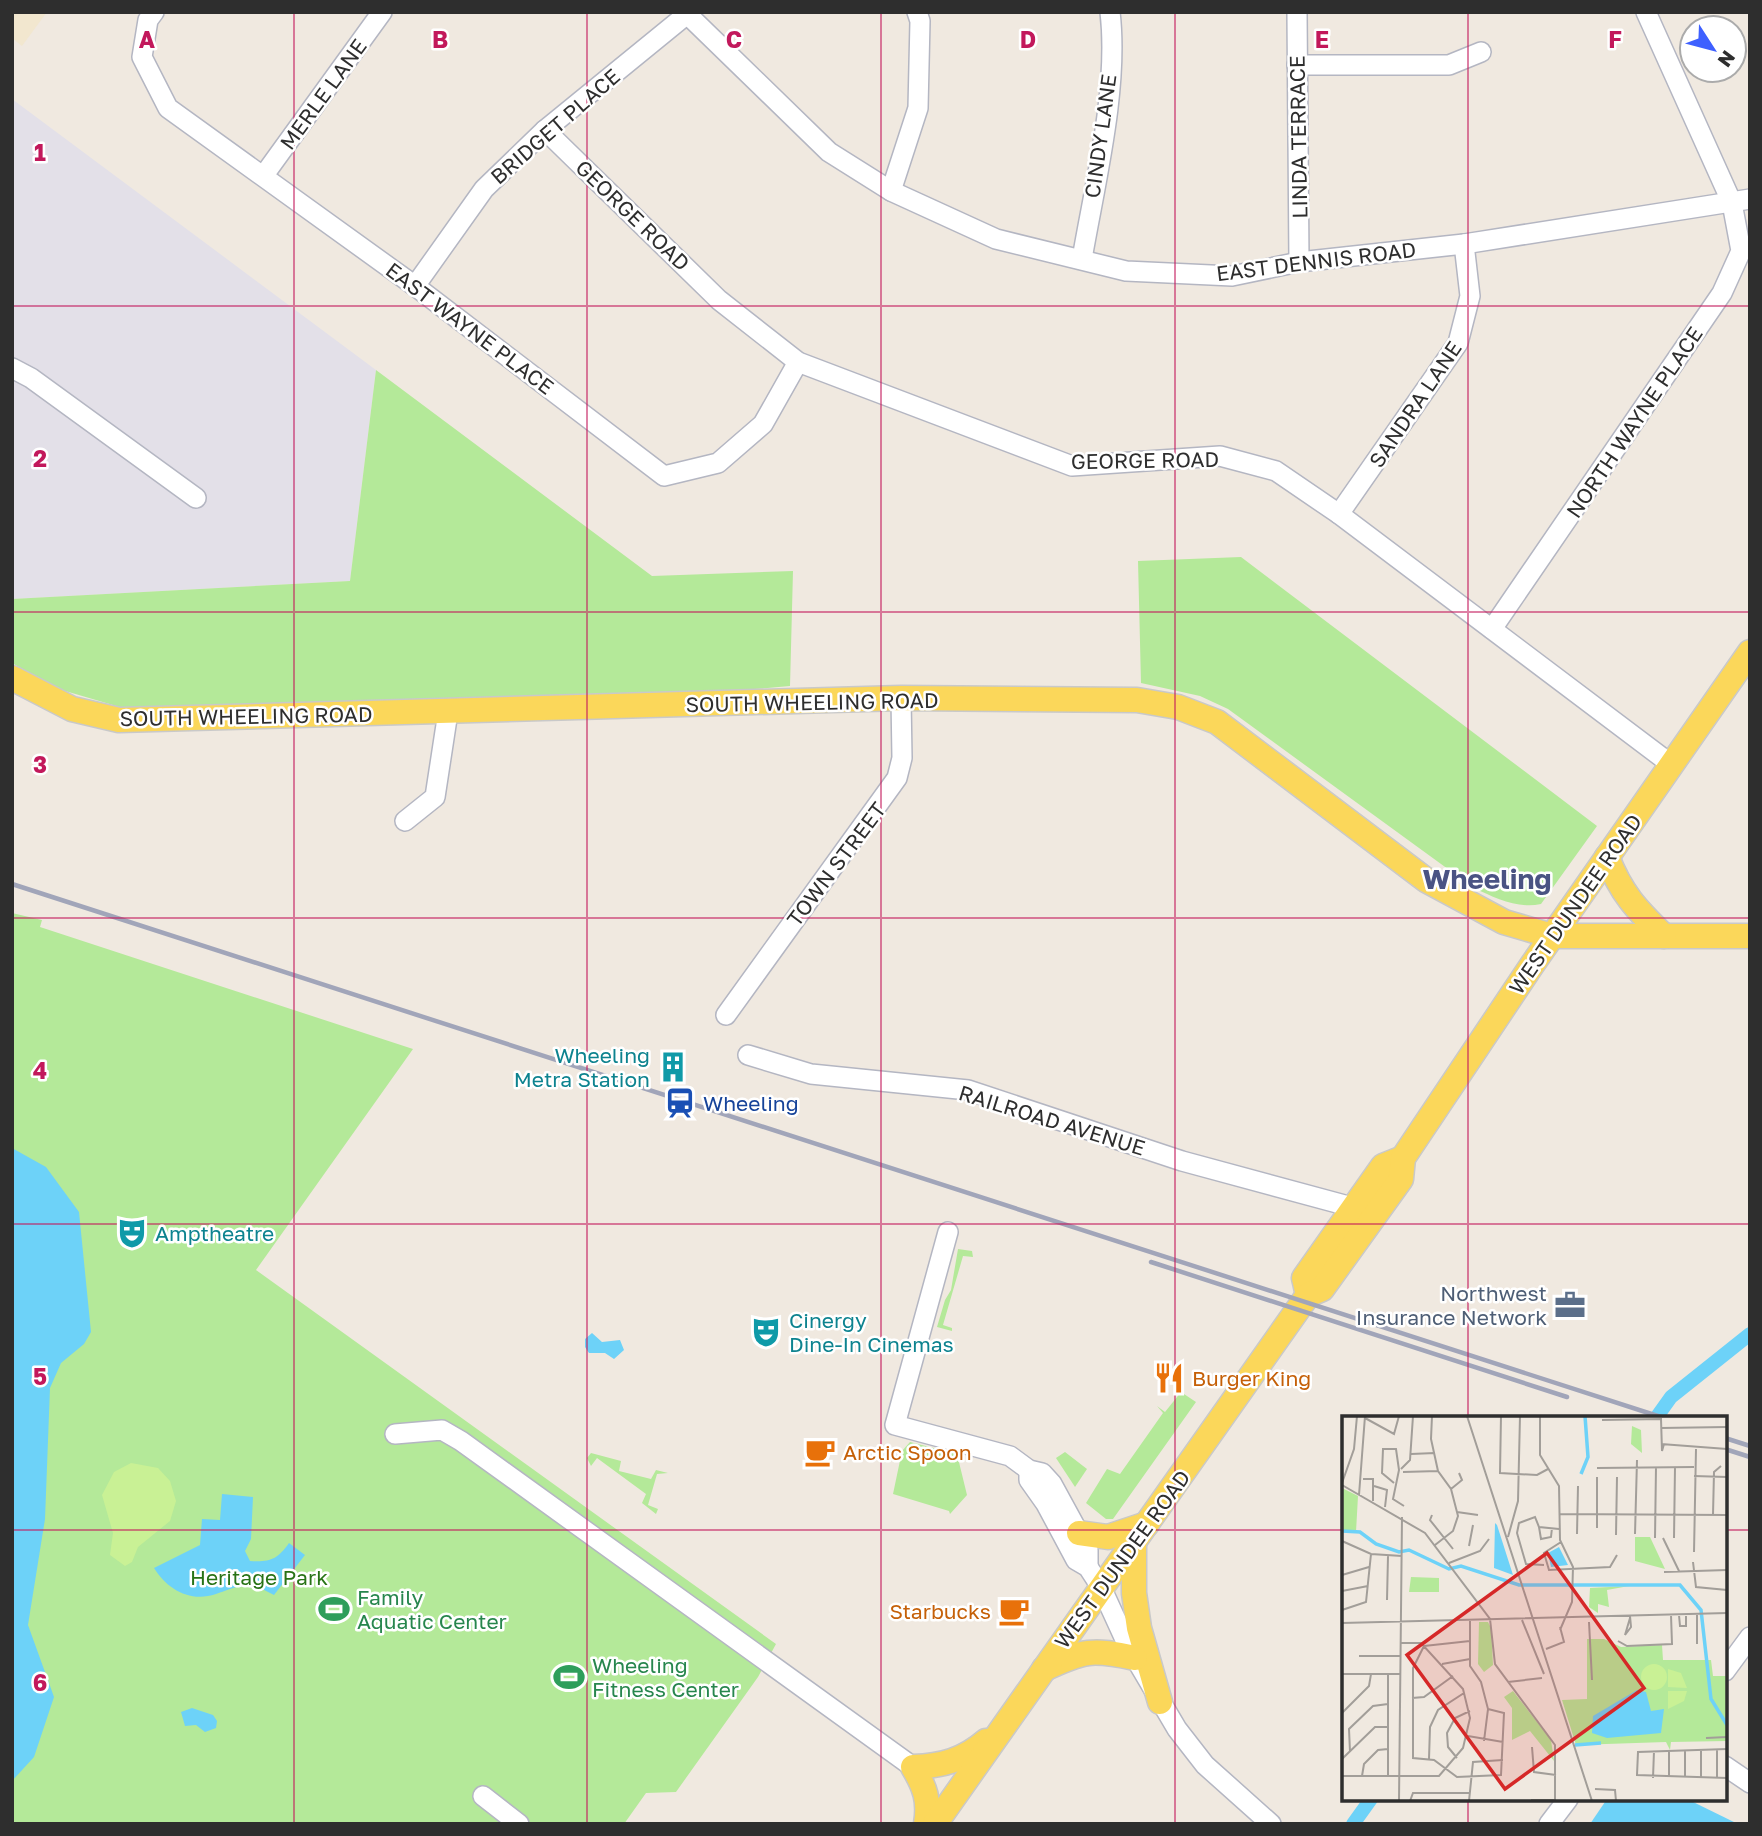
<svg xmlns="http://www.w3.org/2000/svg" width="1762" height="1836" font-family="'Golos Text',sans-serif">
  <style>
    .industrial { fill: #e3e0e8 }
    .education { fill: #f2e7cf }
    .green { fill: #b4e999 }
    .pitch { fill: #c9f195 }
    .water { fill: #6dd2f8 }
    .lines { fill: none; stroke-linecap: round; stroke-linejoin: round }
    .canal { stroke: #6dd2f8; stroke-width: 14 }
    .minor-casing { stroke: #b4b6c2; stroke-width: 22 }
    .major-casing { stroke: #c9c9c9; stroke-width: 27 }
    .minor { stroke: #fff; stroke-width: 19 }
    .major { stroke: #fbd75a; stroke-width: 24 }
    .rail { stroke: #a1a5b9; stroke-width: 4.5 }
    .grid { fill: none; stroke: #c2185b; stroke-width: 2; stroke-opacity: 0.55 }
    .labels { text-anchor: middle; dominant-baseline: central; stroke-width: 5; stroke-linejoin: round; paint-order: stroke }
    .street-label { font-size: 21px; fill: #2e2e2e; stroke: #fff }
    .culture-label { font-size: 21px; fill: #0d838f; stroke: #fff; text-anchor: start }
    .transit-label { font-size: 21px; fill: #164399; stroke: #fff; text-anchor: start }
    .service-label { font-size: 21px; fill: #4e5e75; stroke: #fff; text-anchor: end }
    .food-label { font-size: 21px; fill: #c56008; stroke: #fff; text-anchor: start }
    .park-label { font-size: 21px; fill: #287316; stroke: #fff }
    .leisure-label { font-size: 21px; fill: #27864d; stroke: #fff; text-anchor: start }
    .district-label { font-size: 28px; font-weight: bold; fill: #4a5383; stroke: #fff }
    .inset-river { fill: none; stroke: #6dd2f8; stroke-width: 3.5 }
    .inset-road { fill: none; stroke: #a29e99; stroke-width: 2 }
    .view { fill: #d62828; fill-opacity: 0.15; stroke: #d62828; stroke-width: 3.5 }
    .inset-edge { fill: none; stroke: #2e2e2e; stroke-width: 3.5 }
    .grid-label { font-size: 23px; text-anchor: middle; font-weight: bold; fill: #c2185b; stroke: #fff; stroke-width: 5; stroke-linejoin: round; paint-order: stroke }
  </style>
  <rect width="100%" height="100%" fill="#f0e9e0"/>
  <polygon class="industrial" points="12,99 376,370 350,581 12,599"/>
  <polygon class="education" points="12,12 47,12 22,46 12,38"/>
  <g class="green">
    <polygon points="376,370 652,576 793,571 790,686 675,696 130,710 55,688 12,663 12,599 350,581"/>
    <path d="M1241,557L1597,826L1541,904C1518,909 1495,898 1474,888L1228,709L1200,696L1141,683L1138,561Z"/>
    <polygon points="12,913 42,920 40,927 413,1049 256,1270 776,1644 758,1677 676,1792 646,1793 624,1824 12,1824"/>
    <polygon points="958,1249 972,1251 973,1257 963,1256 943,1325 952,1328 952,1331 937,1327 945,1300 951,1290"/>
    <polygon points="1181,1392 1196,1402 1113,1519 1106,1519 1086,1503 1107,1469 1120,1474 1163,1413 1157,1406 1165,1412"/>
    <polygon points="910,1442 957,1454 967,1495 950,1514 949,1511 893,1494 902,1451"/>
    <polygon points="1065,1452 1087,1469 1075,1487 1056,1458"/>
    <polygon points="591,1453 621,1461 619,1471 651,1479 656,1470 668,1473 657,1474 648,1505 658,1509 656,1514 642,1503 646,1494 597,1458 591,1466 587,1458"/>
  </g>
  <polygon class="pitch" points="131,1463 158,1468 170,1481 176,1501 170,1521 138,1547 132,1562 125,1566 110,1555 113,1533 102,1495 114,1472"/>
  <g class="water">
    <polygon points="12,1148 46,1167 79,1212 91,1332 84,1344 61,1363 50,1388 45,1519 28,1625 54,1697 34,1757 12,1781"/>
    <polygon points="592,1333 602,1342 620,1340 624,1350 614,1359 605,1353 589,1353 585,1347 585,1339"/>
    <path d="M222,1494L253,1497L251,1539L245,1551L250,1561C270,1562 277,1560 289,1543L305,1555L274,1595C264,1590 255,1584 243,1586C233,1587 225,1591 216,1594C190,1603 167,1589 154,1568L200,1545L202,1519L220,1520Z"/>
    <polygon points="192,1708 213,1715 217,1721 216,1728 205,1732 196,1725 185,1726 181,1712"/>
    <polygon points="1607,1799 1687,1799 1738,1824 1590,1824"/>
  </g>
  <g class="lines">
    <g class="canal">
      <polyline points="1656,1418 1671,1397 1750,1334"/>
      <polyline points="1353,1824 1371,1799"/>
    </g>
    <g class="minor-casing">
      <g id="minor">
        <polyline points="154,12 148,20 142,57 168,108 415,286 664,476 718,463 763,424 798,362"/>
        <polyline points="685,12 829,152 891,191 996,239 1126,271 1232,276 1299,262 1464,244 1750,199"/>
        <polyline points="1297,12 1299,262"/>
        <polyline points="1297,65 1449,65 1481,52"/>
        <polyline points="545,130 719,300 798,362 1072,466 1220,456 1276,471 1339,514 1672,765"/>
        <polyline points="264,175 382,12"/>
        <polyline points="891,191 918,108 920,21 917,12"/>
        <path d="M1082,259C1095,183 1119,88 1110,12"/>
        <polyline points="415,286 484,189 545,130 686,15"/>
        <polyline points="12,368 31,378 196,498"/>
        <polyline points="1339,514 1458,343 1470,296 1464,244"/>
        <polyline points="1492,629 1722,293 1741,251 1732,203 1646,12"/>
        <polyline points="405,821 435,797 448,712"/>
        <polyline points="726,1015 897,778 902,758 901,698"/>
        <polyline points="748,1055 811,1074 968,1090 1182,1161 1352,1207"/>
        <polyline points="948,1232 895,1425 1010,1456 1029,1470 1042,1473 1052,1484 1088,1550 1088,1567"/>
        <polyline points="395,1434 442,1430 461,1441 913,1767"/>
        <polyline points="1029,1470 1029,1480 1046,1504 1076,1560 1088,1567 1101,1587 1128,1646 1177,1729 1205,1765 1271,1824"/>
        <polyline points="1725,1671 1750,1637"/>
        <polyline points="1725,1766 1750,1783"/>
        <polyline points="483,1796 519,1824"/>
        <polyline points="1549,1824 1568,1799"/>
      </g>
    </g>
    <g class="major-casing">
      <g id="major">
        <polyline points="12,678 72,709 119,720 901,698 1137,700 1178,707 1217,722 1426,880 1504,922 1552,936 1750,936"/>
        <path d="M1607,857C1621,893 1636,909 1664,936"/>
        <polyline points="1308,1295 1304,1278 1383,1166 1403,1158"/>
        <polyline points="1079,1533 1108,1537 1147,1524"/>
        <polyline points="1134,1541 1134,1593 1139,1628 1160,1702"/>
        <path d="M1044,1669C1084,1650 1092,1649 1135,1658"/>
        <path d="M926,1824C930,1801 925,1787 913,1767C942,1766 964,1760 986,1741"/>
        <polyline points="935,1824 1308,1295 1322,1289 1401,1179 1403,1158 1532,965 1750,652"/>
      </g>
    </g>
    <use href="#minor" class="minor"/>
    <use href="#major" class="major"/>
    <g class="rail">
      <polyline points="12,884 1664,1418"/>
      <polyline points="1151,1262 1567,1397"/>
      <polyline points="1725,1438 1750,1446"/>
      <polyline points="1725,1449 1750,1457"/>
    </g>
  </g>
  <path class="grid" d="M294,12V1824M587,12V1824M881,12V1824M1175,12V1824M1468,12V1418M12,306H1750M12,612H1750M12,918H1750M12,1224H1750M12,1530H1344M1725,1530H1750M1468,1799V1824"/>
  <defs>
    <g id="building-bare" transform="scale(2.415)"><path d="M-4-6H4V6H1V3H-1V6H-4ZM-2.5-4.3h1.7v1.8h-1.7ZM.8-4.3h1.7v1.8H.8ZM-2.5-1h1.7V.8h-1.7ZM.8-1h1.7V.8H.8Z" fill="#0f9aa8" stroke="#fff" stroke-width="2.5" paint-order="stroke"/></g>
    <g id="station-bare" transform="scale(2.415)"><path d="M-3-6H3Q5-6 5-4V2Q5 4 3 4L4.5 6H3L1.5 4h-3L-3 6H-4.5L-3 4Q-5 4-5 2V-4Q-5-6-3-6ZM-3.5-4v3h7v-3ZM-3.5 1v1.5H-2V1ZM2 1v1.5H3.5V1Z" fill="#1a4fb4" stroke="#fff" stroke-width="2.5" paint-order="stroke"/></g>
    <g id="theatre-bare" transform="scale(2.415)"><path d="M-5-5.5Q0-4 5-5.5V0Q5 5 0 6Q-5 5-5 0ZM-3.3-2.5H-1v1.5H-3.3ZM1-2.5H3.3v1.5H1ZM-2.8 1Q0 5.5 2.8 1Z" fill="#0f9aa8" stroke="#fff" stroke-width="2.5" paint-order="stroke"/></g>
    <g id="office-bare" transform="scale(2.415)"><path d="M-6-3h4V-5.5h4V-3h4V5H-6ZM-1-4.5V-3h2v-1.5ZM-6 0V1H6V0Z" fill="#5c6f8a" stroke="#fff" stroke-width="2.5" paint-order="stroke"/></g>
    <g id="restaurant-bare" transform="scale(2.415)"><path d="M-5-6h1v4h1v-4h1v4h1v-4h1v5L-1.5 .5V6h-2V.5L-5-1ZM5-6V6H3V1.5H1.5Q1.5-4 5-6Z" fill="#e8710a" stroke="#fff" stroke-width="2.5" paint-order="stroke"/></g>
    <g id="cafe-bare" transform="scale(2.415)"><path d="M-5.5-4.5H6V0H3Q3 3.5 0 3.5H-2.5Q-5.5 3.5-5.5 0ZM3-3.2v2h1.7v-2ZM-6 4.5H4V6H-6Z" fill="#e8710a" stroke="#fff" stroke-width="2.5" paint-order="stroke"/></g>
    <g id="stadium-bare" transform="scale(2.415)"><path d="M0-5a6.5 5 0 1 0 0 10a6.5 5 0 1 0 0-10ZM-3.5-1.8h7v3.6h-7Z" fill="#2e9e5b" stroke="#fff" stroke-width="2.5" paint-order="stroke"/></g>
  </defs>
  <g fill-rule="evenodd">
    <use href="#building-bare" x="673" y="1067"/>
    <use href="#station-bare" x="680" y="1103"/>
    <use href="#theatre-bare" x="132" y="1233"/>
    <use href="#office-bare" x="1570" y="1305"/>
    <use href="#theatre-bare" x="766" y="1332"/>
    <use href="#restaurant-bare" x="1169" y="1378"/>
    <use href="#cafe-bare" x="820" y="1452"/>
    <use href="#stadium-bare" x="334" y="1609"/>
    <use href="#cafe-bare" x="1014" y="1611"/>
    <use href="#stadium-bare" x="569" y="1677"/>
  </g>
  <g class="labels">
    <g class="street-label">
      <text transform="translate(323 94) rotate(-54)">MERLE LANE</text>
      <text transform="translate(555 126) rotate(-41)">BRIDGET PLACE</text>
      <text transform="translate(1100 136) rotate(-82)">CINDY LANE</text>
      <text transform="translate(1298 137) rotate(-91)">LINDA TERRACE</text>
      <text transform="translate(633 215) rotate(44)">GEORGE ROAD</text>
      <text transform="translate(1316 261) rotate(-7)">EAST DENNIS ROAD</text>
      <text transform="translate(470 328) rotate(37)">EAST WAYNE PLACE</text>
      <text transform="translate(1415 404) rotate(-56)">SANDRA LANE</text>
      <text transform="translate(1634 422) rotate(-56)">NORTH WAYNE PLACE</text>
      <text transform="translate(1145 460) rotate(-1)">GEORGE ROAD</text>
      <text transform="translate(812 702) rotate(-1)">SOUTH WHEELING ROAD</text>
      <text transform="translate(246 716) rotate(-1)">SOUTH WHEELING ROAD</text>
      <text transform="translate(836 864) rotate(-53)">TOWN STREET</text>
      <text transform="translate(1575 904) rotate(-55)">WEST DUNDEE ROAD</text>
      <text transform="translate(1052 1120) rotate(17)">RAILROAD AVENUE</text>
      <text transform="translate(1122 1559) rotate(-54)">WEST DUNDEE ROAD</text>
    </g>
    <g class="culture-label">
      <text x="650" y="1055" text-anchor="end">Wheeling<tspan x="650" dy="24">Metra Station</tspan></text>
      <text x="155" y="1233">Amptheatre</text>
      <text x="789" y="1320">Cinergy<tspan x="789" dy="24">Dine-In Cinemas</tspan></text>
    </g>
    <g class="transit-label">
      <text x="703" y="1103">Wheeling</text>
    </g>
    <g class="service-label">
      <text x="1547" y="1293">Northwest<tspan x="1547" dy="24">Insurance Network</tspan></text>
    </g>
    <g class="food-label">
      <text x="1192" y="1378">Burger King</text>
      <text x="843" y="1452">Arctic Spoon</text>
      <text x="991" y="1611" text-anchor="end">Starbucks</text>
    </g>
    <g class="park-label">
      <text x="259" y="1577">Heritage Park</text>
    </g>
    <g class="leisure-label">
      <text x="357" y="1597">Family<tspan x="357" dy="24">Aquatic Center</tspan></text>
      <text x="592" y="1665">Wheeling<tspan x="592" dy="24">Fitness Center</tspan></text>
    </g>
    <g class="district-label">
      <text x="1487" y="878">Wheeling</text>
    </g>
  </g>
  <g transform="translate(1342 1416)">
    <rect width="385" height="385" fill="#f0e9e0"/>
    <path d="M290,10L299,14L300,37L289,28ZM0,72L16,80L14,116H0ZM293,121H308L323,153L293,145ZM69,161L97,162V176H67ZM287,170L265,174L267,191L256,188V197L247,191L248,172ZM137,206H146L149,212L151,249L142,256L136,248ZM245,223H262L279,231L320,229L321,244H369L371,260H385V325L329,326L328,334L324,326L234,329L220,284L245,283ZM171,275L209,324L212,345L188,315L170,324V292L162,281Z" fill="#b4e999"/>
    <path d="M299 261a13 13 0 1 1 26 0a13 13 0 1 1-26 0ZM326,253L339,257L345,272L326,271ZM326,275H345L342,285L326,293Z" fill="#c9f195"/>
    <path d="M153,107L155,109L171,159L152,152ZM217,131L226,149L209,151L206,137ZM295,274L304,276L309,295L322,293L319,317L265,322L250,317L251,300Z" fill="#6dd2f8"/>
    <path class="inset-river" d="M239,58L246,41L243,0M0,115L18,116L34,128L57,136L67,134L107,153L119,150L177,169H338L359,194L369,283L385,309M233,329L259,327"/>
    <path class="inset-road" d="M90,0L89,23L96,55L109,73L116,100L111,115L93,129M125,0L250,385M159,0L158,57L195,59L206,53M198,0V39L217,70L218,124L231,151L230,186L218,214M23,2L52,18L57,0M260,4L319,3L320,35L322,28M319,12L385,11M319,28L385,33M69,38L93,37M255,52L352,51M59,53L68,44L71,0M61,56L96,55M352,60L385,61M21,63H31V85M0,67L12,33L15,0M52,67L40,57L41,33H54L57,54L51,83L62,90M0,69L83,117L148,203L153,248L213,329V385M32,70L45,74L43,91M109,73L120,64L117,57M17,79L23,0M115,96L136,99M217,98L385,99M90,99L88,104L111,133M371,99L372,56L379,50M197,111L199,123L209,121L210,112M255,112V61M235,118L236,70M293,118L295,44M274,119L275,61M166,121L176,85L178,0M313,122L314,51M321,122L337,155M332,122L333,51M0,125L29,138L60,140M219,126L202,137L207,154L268,151L275,139M127,130L131,109M352,136L354,33M351,146L354,171L385,174M107,147L138,135L147,123M202,149L184,148L175,117L177,107L193,101L197,111L217,113M322,156L385,154M0,159L27,151M0,175L26,170M45,184L46,140M0,194L24,186L29,138M355,198V228M337,199L338,210H344V198M288,200L289,211L283,219L288,202M128,204V250L139,266L146,293L142,325M180,204L202,258M247,206L250,264M0,207L385,197M276,225L285,230L330,228L329,199M82,230L71,252V342L92,344L115,361L159,359L162,297L146,293M82,230L128,225M204,233L222,226L218,211M17,240H58M100,248L128,243M0,258H58M46,258V360M166,266L200,262M70,282L82,281L111,260M0,297L27,270L29,258M126,320L161,326M364,322L385,321M190,331L192,356L214,359M385,333L296,336L295,359L385,362M8,336L7,313L31,290L46,288M115,342L106,331L105,317L113,302L128,295M0,343L33,311H46M87,343L88,311L96,294L122,277M0,360H97L121,332L128,302L121,273L79,227H58M20,360L22,348L36,334L46,333M311,362L312,335M327,362V335M343,362V335M359,362V334M375,362V334M253,373L273,374L274,385M189,384H213M57,385L60,101M68,385L71,377H127M127,385L131,346L161,344"/>
    <path class="view" d="M205,137L302,272L163,373L65,239Z"/>
    <rect width="385" height="385" class="inset-edge"/>
  </g>
  <g class="grid-label">
    <text x="147" y="48">A</text>
    <text x="440" y="48">B</text>
    <text x="734" y="48">C</text>
    <text x="1028" y="48">D</text>
    <text x="1322" y="48">E</text>
    <text x="1615" y="48">F</text>
    <text x="40" y="161">1</text>
    <text x="40" y="467">2</text>
    <text x="40" y="773">3</text>
    <text x="40" y="1079">4</text>
    <text x="40" y="1385">5</text>
    <text x="40" y="1691">6</text>
  </g>
  <rect width="1762" height="1836" fill="none" stroke="#2e2e2e" stroke-width="28"/>
  <g transform="translate(1713 49) rotate(126)"><circle r="33" fill="#ffffff" stroke="#ababab" stroke-width="2"/>
  <path d="M0-5L12 26L0 18L-12 26Z" fill="#3e60ff"/>
  <text y="-10" font-size="19" font-weight="bold" text-anchor="middle" fill="#2e2e2e">N</text>
  </g>
</svg>
